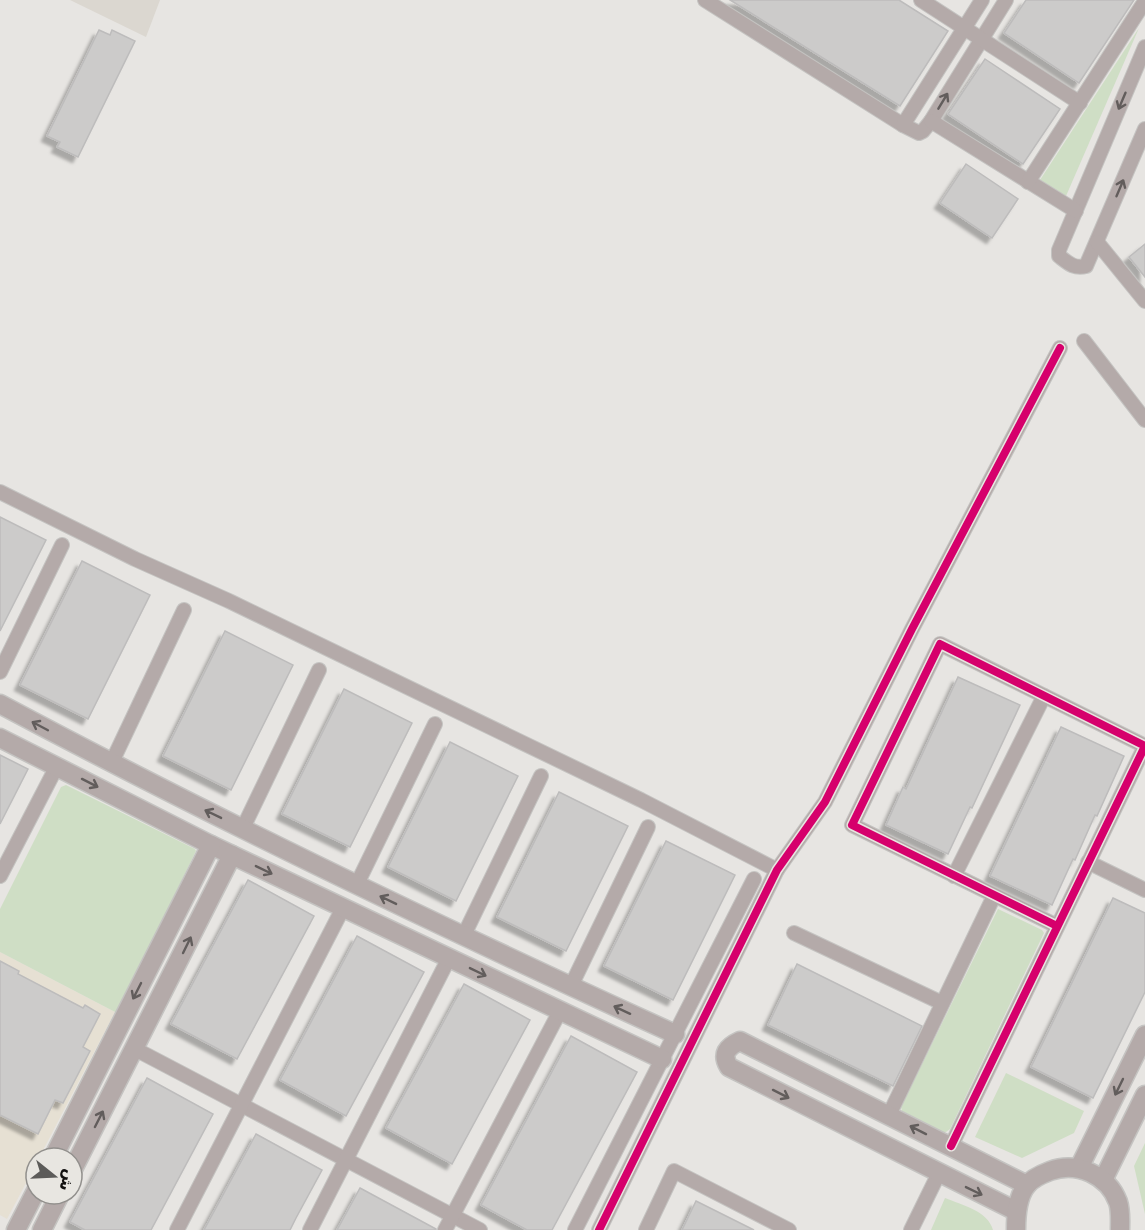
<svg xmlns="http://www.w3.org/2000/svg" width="1145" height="1230" font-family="'DejaVu Sans',Cairo,sans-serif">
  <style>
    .built { fill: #dbd7d0 }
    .education { fill: #e6e0d3 }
    .green { fill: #cfdec5 }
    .building { fill: #cccbca; stroke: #bdbcbc; stroke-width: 1.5; filter: url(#shadow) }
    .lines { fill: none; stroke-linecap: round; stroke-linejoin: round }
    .minor-casing { stroke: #c4c3c1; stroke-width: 16 }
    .tertiary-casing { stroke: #c4c3c1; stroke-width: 21 }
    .minor { stroke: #b4aaa9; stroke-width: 14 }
    .tertiary { stroke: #b4aaa9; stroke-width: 18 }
    .cycleway-casing { stroke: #e8e6e1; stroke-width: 11 }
    .cycleway { stroke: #d6006c; stroke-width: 8 }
    .oneway { stroke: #625d5c }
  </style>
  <defs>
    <filter id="shadow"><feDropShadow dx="-5.5" dy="5.5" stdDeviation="1.5" flood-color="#0004"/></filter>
  </defs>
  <rect width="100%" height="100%" fill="#e7e5e2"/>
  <polygon class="built" points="70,0 160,0 146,37"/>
  <polygon class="education" points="0,952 115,1012 39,1158 36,1158 36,1164 7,1219 0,1215"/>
  <g class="green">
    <polygon points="1139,28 1066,196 1040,180"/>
    <polygon points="66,785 195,849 196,851 117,1013 0,952 0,909 61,787"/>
    <polygon points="998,909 1042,930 1044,933 950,1129 946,1132 943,1132 902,1111 901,1107"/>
    <polygon points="1006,1073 1084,1111 1074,1133 1022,1158 975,1137"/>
    <polygon points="1145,1143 1145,1214 1134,1166"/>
    <path d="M945,1198C962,1205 988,1211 993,1230H931Z"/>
  </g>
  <g class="building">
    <polygon points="730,0 899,0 948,31 900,106"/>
    <polygon points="1026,0 1134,0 1079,83 1004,33"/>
    <polygon points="99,30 110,35 112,30 135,41 78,157 57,147 60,142 47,136"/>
    <polygon points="985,59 1060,109 1023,164 948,114"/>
    <polygon points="966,164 1018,199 992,238 940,203"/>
    <polygon points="1145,244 1145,277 1129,257"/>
    <polygon points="0,517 46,540 0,631"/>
    <polygon points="82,561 150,595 88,719 20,685"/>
    <polygon points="225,631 293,665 231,790 163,756"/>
    <polygon points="958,677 1020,705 972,808 970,807 948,854 886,825 903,787 906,789"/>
    <polygon points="344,689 412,723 350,847 282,814"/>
    <polygon points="1061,727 1124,756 1097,816 1095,815 1075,860 1073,859 1052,905 990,876"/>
    <polygon points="450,742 518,776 456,901 388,867"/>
    <polygon points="0,755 28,769 0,824"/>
    <polygon points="559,792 628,826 566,951 497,917"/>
    <polygon points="666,841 735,875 673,1000 604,966"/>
    <polygon points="248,880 314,916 237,1059 171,1024"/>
    <polygon points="1113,898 1145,913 1145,992 1093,1098 1031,1067"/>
    <polygon points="357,936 424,972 346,1116 280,1080"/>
    <polygon points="0,961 19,971 18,974 83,1008 85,1005 100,1014 83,1047 90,1051 63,1103 55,1100 38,1134 0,1115"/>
    <polygon points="797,964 922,1026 893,1086 768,1025"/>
    <polygon points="464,984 530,1020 452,1164 386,1128"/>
    <polygon points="571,1036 637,1072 552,1230 527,1230 481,1205"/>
    <polygon points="147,1078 213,1114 151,1230 85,1230 70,1222"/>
    <polygon points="256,1134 322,1170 296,1218 290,1230 204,1230"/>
    <polygon points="360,1188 436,1229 436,1230 337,1230"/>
    <polygon points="696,1201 754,1230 682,1230"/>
  </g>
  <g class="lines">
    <g class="minor-casing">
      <g id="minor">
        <polyline points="705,0 903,125 919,133 923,131 931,121 1006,0"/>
        <polyline points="921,0 1080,103"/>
        <path d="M1145,47L1059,250V256C1068,263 1074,269 1086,266L1145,129"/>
        <polyline points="931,121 1076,211"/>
        <polyline points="903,125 982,0"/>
        <polyline points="1028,182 1145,1"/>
        <polyline points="1097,242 1145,301"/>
        <polyline points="1084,341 1145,420"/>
        <polyline points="0,492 135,559 229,601 641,800 777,870"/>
        <polyline points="0,672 62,545"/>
        <polyline points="111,764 184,610"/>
        <polyline points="243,828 319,670"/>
        <polyline points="1088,862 1145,890"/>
        <polyline points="0,876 57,766"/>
        <polyline points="954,876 1044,696"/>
        <polyline points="357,884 435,724"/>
        <polyline points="794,933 942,1003"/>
        <polyline points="464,935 541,776"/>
        <polyline points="571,986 648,827"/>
        <polyline points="135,1049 480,1230"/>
        <polyline points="889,1115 994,896"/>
        <polyline points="951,1146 1145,746 940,644 852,825 1057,926"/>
        <polyline points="177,1230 343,908"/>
        <polyline points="310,1230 449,958"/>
        <polyline points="445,1230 560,1011"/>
        <polyline points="575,1230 754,879"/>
        <polyline points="599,1230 777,870 825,802 912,629 1060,348"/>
        <polyline points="646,1230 674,1171 789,1230"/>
        <polyline points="911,1230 939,1173"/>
      </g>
    </g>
    <g class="tertiary-casing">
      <g id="tertiary">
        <path d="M0,704C221,822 447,930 675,1034"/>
        <polyline points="0,738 211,845 662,1059"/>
        <polyline points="53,1158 211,845"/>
        <polyline points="1079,1168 1145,1035"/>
        <polyline points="72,1171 232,855"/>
        <polyline points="1103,1180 1145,1095"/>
        <path d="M1016,1211L729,1067C721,1054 727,1047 740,1041L1027,1185"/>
        <polyline points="16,1230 36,1191"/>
        <polyline points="42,1230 60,1194"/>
        <path d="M1016,1230C1016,1215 1017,1198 1026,1186C1031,1179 1042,1174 1050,1171C1077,1161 1108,1175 1118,1202C1121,1211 1120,1221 1120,1230"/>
      </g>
    </g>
    <use href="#minor" class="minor"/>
    <use href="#tertiary" class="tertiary"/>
    <g class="cycleway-casing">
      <g id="cycleway">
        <polyline points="951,1146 1145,746 940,644 852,825 1057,926"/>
        <polyline points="599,1230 777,870 825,802 912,629 1060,348"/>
      </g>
    </g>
    <use href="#cycleway" class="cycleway"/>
  </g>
  <defs><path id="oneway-shaft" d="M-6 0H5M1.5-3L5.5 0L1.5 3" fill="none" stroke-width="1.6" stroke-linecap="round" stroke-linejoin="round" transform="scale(1.5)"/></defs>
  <g class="oneway">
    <use href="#oneway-shaft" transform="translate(943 101) rotate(-59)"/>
    <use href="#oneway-shaft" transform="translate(1122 101) rotate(113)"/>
    <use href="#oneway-shaft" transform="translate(1120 188) rotate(-67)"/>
    <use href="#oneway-shaft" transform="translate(40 726) rotate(-152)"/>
    <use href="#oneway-shaft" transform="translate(90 783) rotate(27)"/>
    <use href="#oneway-shaft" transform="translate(213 814) rotate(-154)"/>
    <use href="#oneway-shaft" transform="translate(264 870) rotate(26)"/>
    <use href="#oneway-shaft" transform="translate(388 900) rotate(-154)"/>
    <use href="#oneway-shaft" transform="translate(187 945) rotate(-64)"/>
    <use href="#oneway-shaft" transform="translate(478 972) rotate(26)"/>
    <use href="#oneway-shaft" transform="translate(137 991) rotate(117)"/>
    <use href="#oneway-shaft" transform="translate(622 1010) rotate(-155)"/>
    <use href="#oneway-shaft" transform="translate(1119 1087) rotate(116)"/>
    <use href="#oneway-shaft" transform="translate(781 1094) rotate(27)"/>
    <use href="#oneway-shaft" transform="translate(99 1119) rotate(-63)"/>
    <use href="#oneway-shaft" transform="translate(918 1130) rotate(-153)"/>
    <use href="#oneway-shaft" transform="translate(974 1191) rotate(26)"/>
  </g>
  <g transform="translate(54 1176) rotate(108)"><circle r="28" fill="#e8e6e1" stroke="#92908d" stroke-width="1.5"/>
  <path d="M0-4.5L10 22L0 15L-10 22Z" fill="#5c5b59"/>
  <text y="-9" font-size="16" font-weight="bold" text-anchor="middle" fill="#11100f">ش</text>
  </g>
</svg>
